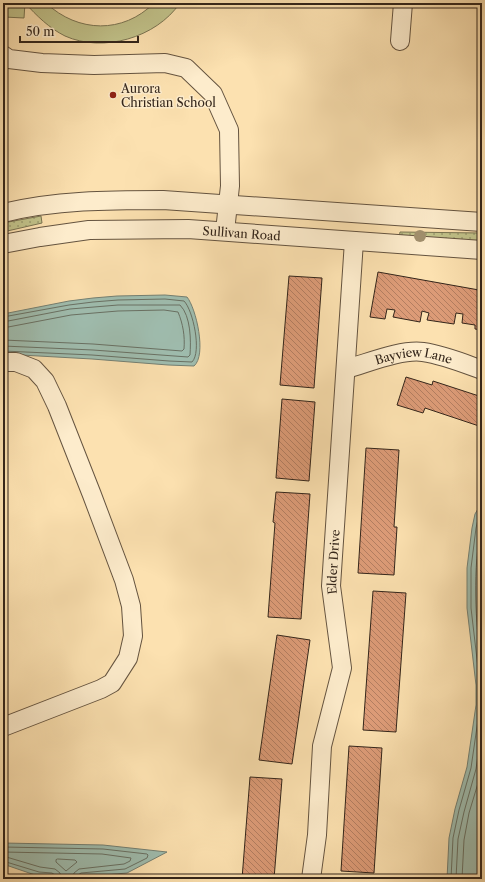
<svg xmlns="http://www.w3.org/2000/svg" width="485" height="882" font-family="'Libre Caslon Text',serif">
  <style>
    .green { fill: url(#green-dots); stroke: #7a7452 }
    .pitch { fill: #c1c28a; stroke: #7a7452 }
    .water { fill: #9fbdaf; stroke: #748073 }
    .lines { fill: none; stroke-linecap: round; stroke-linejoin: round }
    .shore { stroke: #697164; stroke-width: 1 }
    .building { fill: url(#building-back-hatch); stroke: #33251a }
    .minor-casing { stroke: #655440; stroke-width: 20 }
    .minor { stroke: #fdeccc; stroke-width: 18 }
    .tree { fill: #a18f6d }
    .poi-dot { fill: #8f2418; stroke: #fdeccc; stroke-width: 1.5 }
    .labels { text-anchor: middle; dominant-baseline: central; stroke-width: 3; stroke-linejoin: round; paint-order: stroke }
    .poi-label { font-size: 12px; fill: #33251a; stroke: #fdeccc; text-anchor: start }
    .street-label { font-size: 12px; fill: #33251a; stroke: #fdeccc }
  </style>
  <defs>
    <pattern id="green-dots" width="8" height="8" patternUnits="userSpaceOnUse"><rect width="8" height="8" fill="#c1c28a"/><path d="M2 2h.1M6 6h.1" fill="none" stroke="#9d9d70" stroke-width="1.8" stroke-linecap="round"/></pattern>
    <pattern id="building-back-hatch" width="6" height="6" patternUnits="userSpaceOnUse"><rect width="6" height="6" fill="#dc9b77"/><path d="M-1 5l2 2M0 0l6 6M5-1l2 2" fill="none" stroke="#b37e61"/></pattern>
  </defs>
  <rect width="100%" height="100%" fill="#fce1b0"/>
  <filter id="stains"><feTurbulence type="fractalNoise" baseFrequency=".005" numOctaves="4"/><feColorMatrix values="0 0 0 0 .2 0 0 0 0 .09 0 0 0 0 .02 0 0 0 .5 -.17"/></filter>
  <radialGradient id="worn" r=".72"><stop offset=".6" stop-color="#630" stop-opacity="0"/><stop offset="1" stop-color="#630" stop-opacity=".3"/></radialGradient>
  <g class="green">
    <polygon points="41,216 42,223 3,232 3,223"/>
    <polygon points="400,232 482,233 482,243 399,238"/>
  </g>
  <path class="pitch" d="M5,3H46C78,33 123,34 154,3H180C156,38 103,53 65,36C49,28 37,16 25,3L24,18L4,17Z"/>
  <g class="water">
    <path d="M165,295L187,297C196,308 207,355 194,366L168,365L92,359L3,354V314L69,301L93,298L117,296Z"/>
    <polygon points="482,502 482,879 447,879 449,838 455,809 467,767 476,705 476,685 467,608 467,568 472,528 475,514"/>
    <polygon points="3,843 103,845 167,852 127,873 69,878 38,876 3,864"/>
  </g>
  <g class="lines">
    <g class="shore">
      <path d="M3,317L69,305L93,302L118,300L165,299L184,301C193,310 202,352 192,362L169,361L92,355L3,351"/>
      <path d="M3,322L70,309L118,305H180C191,316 191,341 190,355L188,357L93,350L3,346"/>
      <path d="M3,328L71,315L94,313L118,311L164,310L178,312C183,324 185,336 184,349L182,351L93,344L3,340"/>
      <path d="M482,523C472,570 475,620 482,667"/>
      <polyline points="3,847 103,849 147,854 148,855 147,858 125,869 81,873 78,875 77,879"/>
      <polyline points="3,852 102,854 131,858 130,861 124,864 79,869 74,873 72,879"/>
      <polyline points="3,856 40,867 55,869 60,873 61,879"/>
      <polygon points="58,859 75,860 77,862 66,871 56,862 56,860"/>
      <polyline points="3,861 39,872 52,873 55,875 56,879"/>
      <polyline points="451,879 453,838 459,810 471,768 480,706 480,685 471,608 471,568 476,528 479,515 482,509"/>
      <polyline points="456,879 458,839 464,812 476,769 482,728"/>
      <polyline points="462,879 464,840 469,813 482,770"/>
    </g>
  </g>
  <g class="building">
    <polygon points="378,272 479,290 479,288 482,289 482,330 475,329 475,325 462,323 463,314 456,313 454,324 427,320 429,313 422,311 420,322 393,317 395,310 387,309 385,319 370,317"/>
    <polygon points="289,276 322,278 314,388 280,385"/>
    <polygon points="406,377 432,385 433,381 482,397 482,427 425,408 423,413 397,405"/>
    <polygon points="282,399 315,402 309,481 276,478"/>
    <polygon points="366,448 399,450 394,527 397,527 394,575 358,573"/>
    <polygon points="276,492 310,494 301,619 268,617 275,523 273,522"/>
    <polygon points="373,591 406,593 396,732 363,730"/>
    <polygon points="277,635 310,640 292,764 259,760"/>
    <polygon points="349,746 382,748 374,873 341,871"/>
    <polygon points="250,777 282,779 274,879 242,879"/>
  </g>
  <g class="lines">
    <g class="minor-casing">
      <g id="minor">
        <polyline points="400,41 403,3"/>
        <polyline points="3,55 9,59 42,63 94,65 165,63 186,68 213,94 229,130 230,186 225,231"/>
        <path d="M3,213C55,200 110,200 163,200L482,222"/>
        <path id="s1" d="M3,244L40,237L89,230L188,229L482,250"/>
        <polyline points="3,362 16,362 34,369 45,381 57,406 92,495 124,580 131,606 133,636 128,658 112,683 101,689 3,727"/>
        <path id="s2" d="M346,369C368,363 401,349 423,352C444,355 463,363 482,370"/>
        <path id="s3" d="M311,879L317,835L322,746L342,668L331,586L354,241"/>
      </g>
    </g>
    <use href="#minor" class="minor"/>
  </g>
  <circle class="tree" cx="420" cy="236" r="6"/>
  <circle class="poi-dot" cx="113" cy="95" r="4"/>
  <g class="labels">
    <g class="poi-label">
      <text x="121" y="88">Aurora<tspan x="121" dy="14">Christian School</tspan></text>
    </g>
    <g class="street-label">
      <text stroke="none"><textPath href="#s1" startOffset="240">Sullivan Road</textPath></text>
      <text stroke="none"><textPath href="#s2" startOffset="70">Bayview Lane</textPath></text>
      <text stroke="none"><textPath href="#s3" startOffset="321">Elder Drive</textPath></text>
    </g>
  </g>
  <rect width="485" height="882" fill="none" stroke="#fce1b0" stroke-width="16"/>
  <rect x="4" y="4" width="477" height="874" fill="none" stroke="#33251a" stroke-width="2"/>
  <rect x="8" y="8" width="469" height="866" fill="none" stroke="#33251a"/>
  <path d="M20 36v6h118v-6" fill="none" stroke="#33251a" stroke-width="2"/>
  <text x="26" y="36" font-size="12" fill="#33251a" stroke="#fdeccc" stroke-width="3" paint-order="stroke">50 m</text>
  <rect width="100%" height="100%" filter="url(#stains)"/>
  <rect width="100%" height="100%" fill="url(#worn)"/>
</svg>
